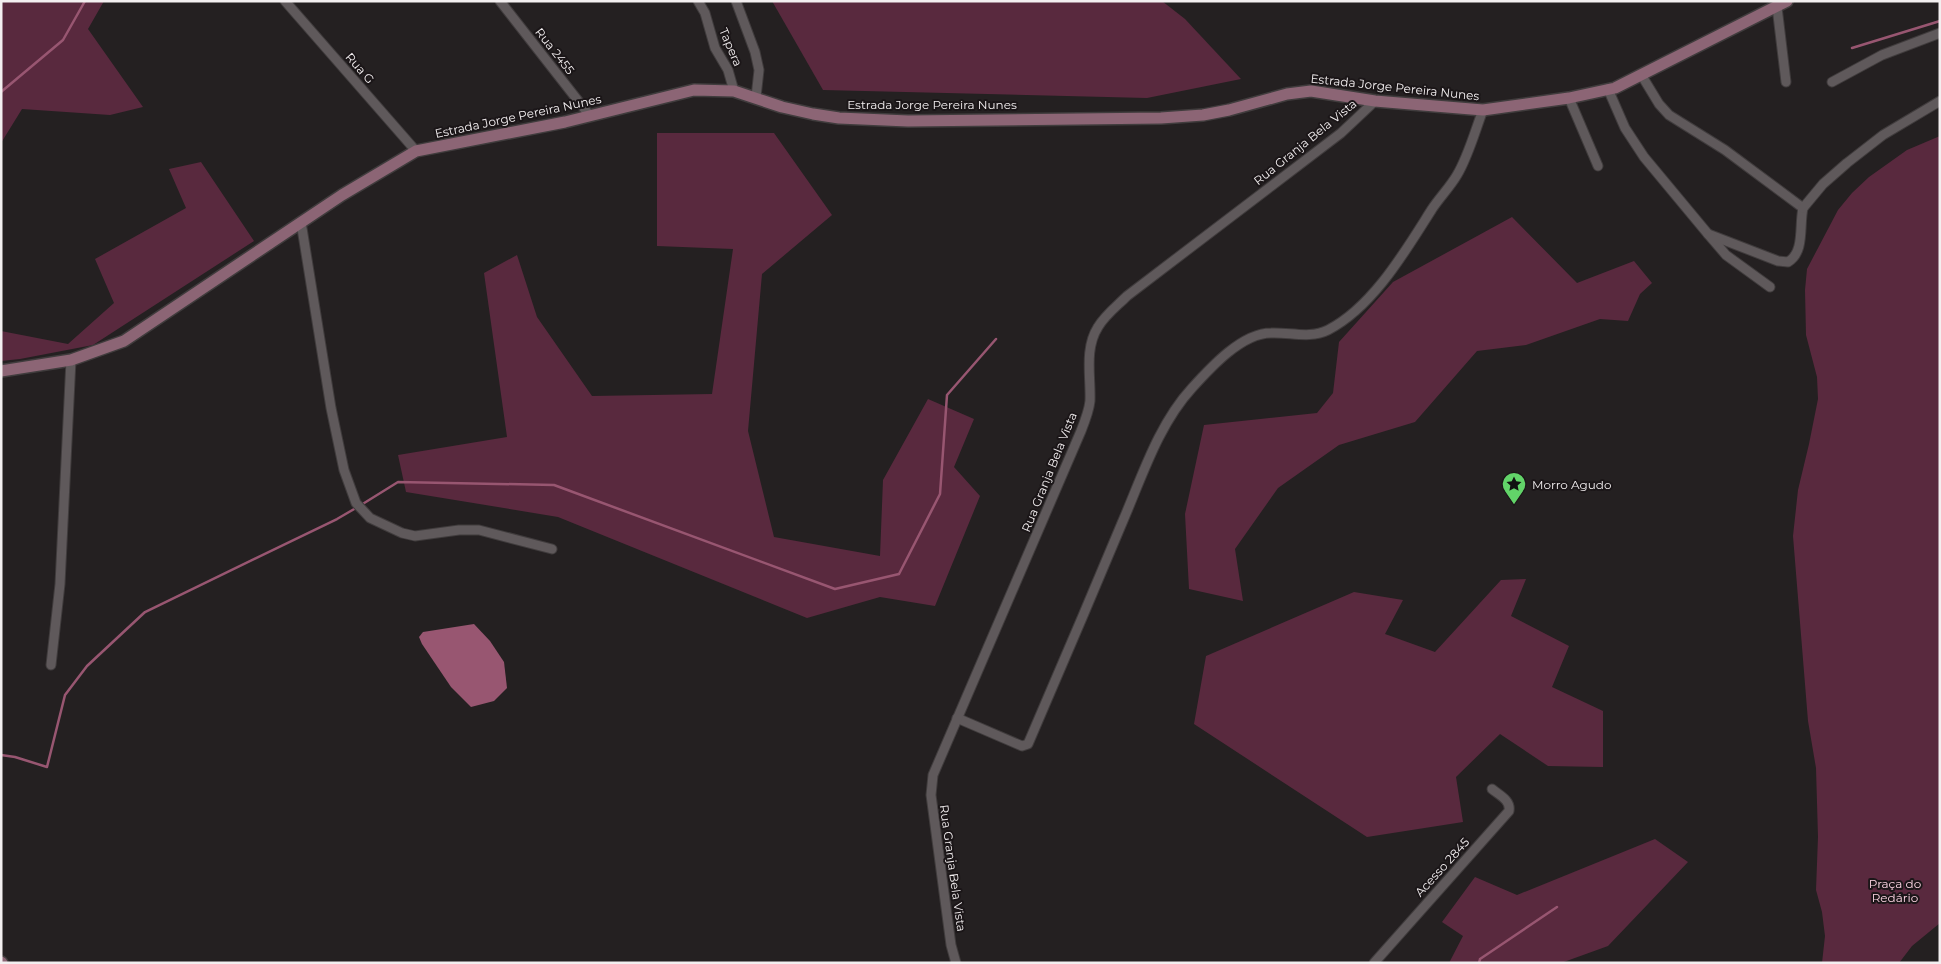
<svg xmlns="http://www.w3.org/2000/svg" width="1941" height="964" font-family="Montserrat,sans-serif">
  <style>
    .green { fill: #59293e }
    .water { fill: #985671 }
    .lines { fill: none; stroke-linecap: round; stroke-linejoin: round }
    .stream { stroke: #985671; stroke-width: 2.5 }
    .street-casing { stroke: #403c3d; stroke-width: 11 }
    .secondary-casing { stroke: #403c3d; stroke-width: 14 }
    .street { stroke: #5f595b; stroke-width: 9 }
    .secondary { stroke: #8c6575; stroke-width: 11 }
    .labels { text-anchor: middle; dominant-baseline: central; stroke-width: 4; stroke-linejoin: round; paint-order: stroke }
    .street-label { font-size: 12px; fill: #f3eff0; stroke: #1b1618 }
    .poi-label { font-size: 12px; fill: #f3eff0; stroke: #1b1618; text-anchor: start }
    .park-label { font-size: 12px; fill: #fed5e4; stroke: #1b1618 }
  </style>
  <rect width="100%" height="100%" fill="#242021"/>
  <g class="green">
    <polygon points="1,1 104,1 88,29 143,107 110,115 22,109 1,143"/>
    <polygon points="772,1 1162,1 1185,19 1241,79 1147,98 823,90"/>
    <polygon points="657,133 774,133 832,215 762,274 748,431 774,537 880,556 883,480 928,399 974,419 954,467 980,496 935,606 880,597 807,618 558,517 406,492 398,455 507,437 484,273 517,255 537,317 592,396 712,394 733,249 657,246"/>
    <polygon points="1940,136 1940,923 1912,946 1899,963 1822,963 1825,936 1822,912 1816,890 1818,837 1816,768 1808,721 1793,536 1798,490 1809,444 1818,399 1817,377 1806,335 1805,290 1807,269 1838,210 1852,193 1869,177 1907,150"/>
    <polygon points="201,162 254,241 93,345 20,359 1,361 1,331 68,344 114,303 95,259 186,208 169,169"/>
    <polygon points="1512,217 1577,283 1634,261 1652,283 1640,294 1628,321 1600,319 1526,345 1477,351 1415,422 1339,445 1278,488 1235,549 1243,601 1189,589 1185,514 1204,425 1317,413 1333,393 1339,342 1393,282"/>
    <polygon points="1526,579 1511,616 1569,646 1552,687 1603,711 1603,767 1548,766 1500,734 1456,777 1463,822 1367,837 1194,724 1206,656 1354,592 1403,600 1385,634 1435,652 1501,580"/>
    <polygon points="1655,839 1688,862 1608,946 1561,963 1449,963 1463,936 1442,922 1475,877 1517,895"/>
  </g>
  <polygon class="water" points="474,624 490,641 504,662 507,688 494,701 471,707 451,687 422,644 419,637 423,632"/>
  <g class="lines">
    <g class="stream">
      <polyline points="1852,48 1940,21"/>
      <polyline points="1,92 63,40 85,1"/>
      <polyline points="361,505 398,482 554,485 835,589 899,574 940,494 947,395 996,339"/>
      <polyline points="1,755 15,757 47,767 65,695 87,666 145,612 337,519 356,508"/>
      <polyline points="1479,963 1480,959 1557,907"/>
    </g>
    <g class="street-casing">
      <g id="street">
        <polyline points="285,1 416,151"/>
        <polyline points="500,1 590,116"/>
        <polyline points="698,1 705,13 715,48 728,70 734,91"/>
        <polyline points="736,1 755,52 759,70 756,97"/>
        <polyline points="1777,7 1786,82"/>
        <path d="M1642,76L1659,104L1669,115L1725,150L1803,208C1799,226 1805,252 1788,262L1778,261L1708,234"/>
        <polyline points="1832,82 1882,55 1940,33"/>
        <polyline points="1608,89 1625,128 1644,157 1708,234 1726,255 1770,287"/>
        <polyline points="1569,98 1598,166"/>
        <polyline points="1803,208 1823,184 1847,163 1883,135 1940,101"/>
        <polyline points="301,222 331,408 344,470 356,503 370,518 402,533 415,536 459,530 479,530 552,549"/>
        <polyline points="51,665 60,584 71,360"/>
        <path d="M957,718L1022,746L1028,744C1060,670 1091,597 1122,523C1142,477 1158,425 1192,388C1211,367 1242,333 1271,333C1290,332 1310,339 1328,330C1373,307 1406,250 1432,209C1440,197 1450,187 1457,175C1468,157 1475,131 1483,110"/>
        <path d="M956,963L951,945L931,795L933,775L1081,431C1085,421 1089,411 1090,401C1091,377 1084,349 1098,327C1105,315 1117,306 1127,296L1341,133L1375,101"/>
        <path d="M1374,963L1509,811C1511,800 1499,795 1492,789"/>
      </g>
    </g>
    <g class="secondary-casing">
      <g id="secondary">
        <polyline points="1,371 71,360 124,341 342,195 416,151 565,122 694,90 734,91 782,107 813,114 839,118 908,121 1161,118 1203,115 1229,110 1287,94 1311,91 1375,101 1483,110 1569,98 1615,88 1787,1"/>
        <polyline points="1,962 2,963"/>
      </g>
    </g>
    <use href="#street" class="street"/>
    <use href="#secondary" class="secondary"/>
  </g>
  <defs>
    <g id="sight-pin" transform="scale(1.25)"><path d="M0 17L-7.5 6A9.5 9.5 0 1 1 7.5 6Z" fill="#62d469" stroke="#1b1618"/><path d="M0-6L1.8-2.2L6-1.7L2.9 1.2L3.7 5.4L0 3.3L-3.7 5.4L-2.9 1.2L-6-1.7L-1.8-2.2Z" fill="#111"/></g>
  </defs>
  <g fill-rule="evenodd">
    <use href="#sight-pin" x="1514" y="484"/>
  </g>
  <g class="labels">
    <g class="street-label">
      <text transform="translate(731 47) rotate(67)">Tapera</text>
      <text transform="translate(555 51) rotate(52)">Rua 2455</text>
      <text transform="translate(360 68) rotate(49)">Rua G</text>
      <text transform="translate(1395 87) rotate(6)">Estrada Jorge Pereira Nunes</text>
      <text x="932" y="104">Estrada Jorge Pereira Nunes</text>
      <text transform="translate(518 116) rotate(-12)">Estrada Jorge Pereira Nunes</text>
      <text transform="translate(1305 142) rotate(-39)">Rua Granja Bela Vista</text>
      <text transform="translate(1049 472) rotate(-68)">Rua Granja Bela Vista</text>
      <text transform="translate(1442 867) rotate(-48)">Acesso 2845</text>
      <text transform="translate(953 868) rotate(82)">Rua Granja Bela Vista</text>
    </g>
    <g class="poi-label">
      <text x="1532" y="484">Morro Agudo</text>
    </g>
    <g class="park-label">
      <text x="1895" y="883">Praça do<tspan x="1895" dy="14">Redário</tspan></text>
    </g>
  </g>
  <rect width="1941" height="964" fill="none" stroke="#f3eff0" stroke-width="5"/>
</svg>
